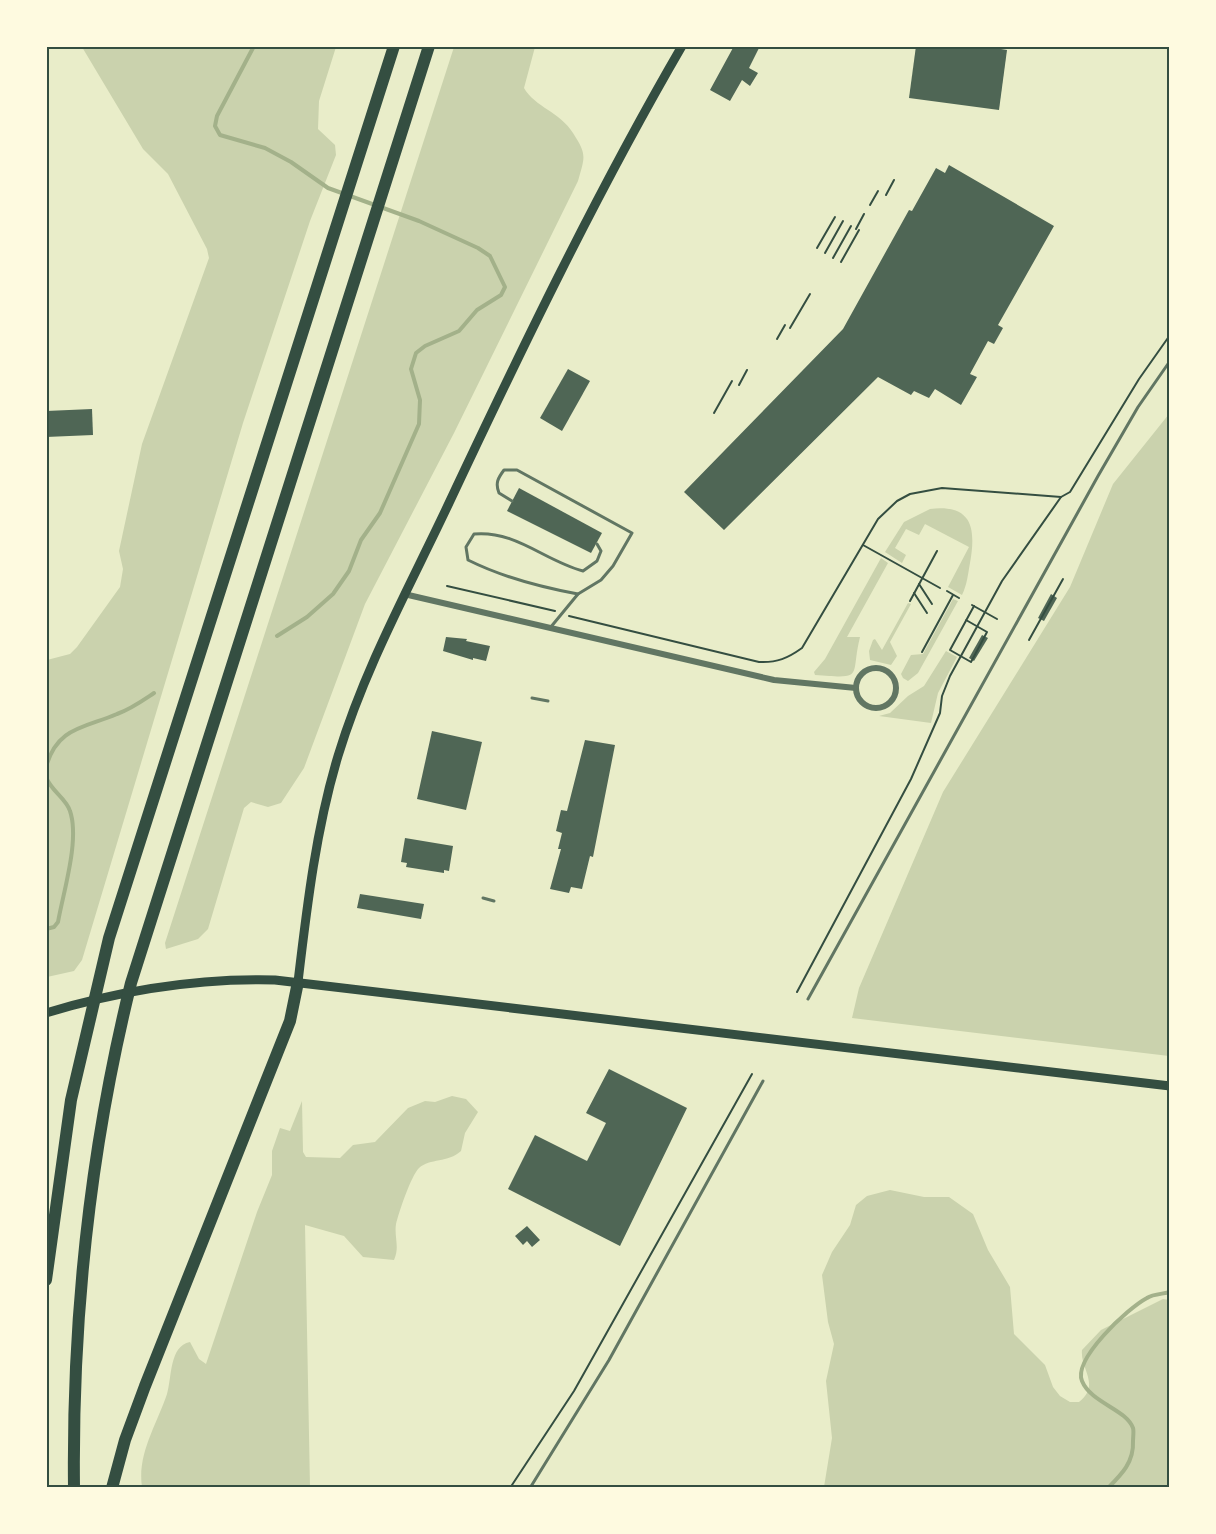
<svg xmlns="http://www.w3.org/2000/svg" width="1216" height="1534" font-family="'Titillium Web',sans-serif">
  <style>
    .green { fill: #cad2ad }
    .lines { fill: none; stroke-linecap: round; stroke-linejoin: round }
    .stream { stroke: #a3b18a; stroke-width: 4 }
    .building { fill: #4f6655 }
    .path { stroke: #344e41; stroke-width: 2 }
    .service { stroke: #617663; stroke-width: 3 }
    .minor { stroke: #617663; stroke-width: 6 }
    .secondary { stroke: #344e41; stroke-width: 9 }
    .motorway { stroke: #344e41; stroke-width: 12 }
    .neatline { fill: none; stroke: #344e41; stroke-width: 2 }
  </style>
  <rect width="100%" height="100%" fill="#e9edc9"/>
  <g class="green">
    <polygon points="82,47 336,47 319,101 318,129 335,145 336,155 310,221 243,423 82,960 74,971 47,977 47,660 70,654 77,647 120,587 123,569 119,551 142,444 209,258 207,249 168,174 143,149"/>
    <path d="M454,47H535L524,88C535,107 560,112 573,133C587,155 585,156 578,181L454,433L365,604L304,768L281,803L268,807L251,802L244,808L208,929L198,939L166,949L165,943Z"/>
    <polygon points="1169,414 1169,1056 852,1018 859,988 943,792 1070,587 1113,484"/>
    <path d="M930,509C973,504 976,529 970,563C968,574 967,585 962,595L948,587L969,547L925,524L919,535L906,529L895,548L906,555L902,563L885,552L904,522Z"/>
    <path d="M881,558L888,563L847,637H860C850,677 866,679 815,675L814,672L825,659Z"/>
    <polygon points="953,599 958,601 918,673 908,681 903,678 901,674 911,655 923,654"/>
    <polygon points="908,603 911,604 890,642 897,656 891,665 870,660 869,651 873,640 875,639 882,650"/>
    <polygon points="946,651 957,657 938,693 931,723 879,716 890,713 908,696 924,686"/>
    <path d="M452,1096L466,1099L478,1112L465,1133L461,1151C448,1163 430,1158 419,1168C411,1176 399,1212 396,1224C394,1237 400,1247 394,1260L363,1257L344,1236L305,1225L310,1487H142C137,1454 157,1424 167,1394C172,1378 169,1346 190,1342L199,1359L206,1364L257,1212L272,1175V1151L280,1128L290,1131L302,1101L303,1152L306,1157L340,1158L353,1145L375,1142L408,1108L425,1101L435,1102Z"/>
    <path d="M890,1190L924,1197H949L973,1214L988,1250L1010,1287L1014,1334L1045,1365L1053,1387L1060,1396L1070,1402H1079C1101,1385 1080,1369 1082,1350L1101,1330L1163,1299L1169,1300V1487H824L832,1438L826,1381L834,1344L828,1322L822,1275L832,1252L850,1225L856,1205L867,1196Z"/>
  </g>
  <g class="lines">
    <g class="stream">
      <polyline points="254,46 217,116 215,126 220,135 265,148 291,162 328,188 419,221 478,248 490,256 505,287 501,295 477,310 459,331 425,346 416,353 411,369 420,400 419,424 380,513 361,540 349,571 333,594 307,617 277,636"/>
      <path d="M46,767C57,727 84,728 117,714C131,709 142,701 154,693"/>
      <path d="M46,777C51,791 66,798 70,811C80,840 63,893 58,922L54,927L46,929"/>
      <path d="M1108,1488C1122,1474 1134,1462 1133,1441C1133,1438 1134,1431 1133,1428C1126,1409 1091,1403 1082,1381C1073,1359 1128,1308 1147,1298C1153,1294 1163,1294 1170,1292"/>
    </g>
  </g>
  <g class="building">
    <polygon points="734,46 760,46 749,68 758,73 750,86 742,80 730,101 710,90"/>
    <polygon points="916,46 983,46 1007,50 999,110 909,98"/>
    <polygon points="949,165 1054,226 998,325 1003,328 994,344 988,341 970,374 977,377 961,405 935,389 929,398 914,391 911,395 878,377 724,530 684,492 843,329 909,210 912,211 936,168 945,173"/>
    <polygon points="568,369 590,381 562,431 540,418"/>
    <polygon points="92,409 93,435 46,437 46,411"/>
    <polygon points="519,488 602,533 591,553 507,511"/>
    <polygon points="1051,594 1057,598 1044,621 1038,618"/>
    <polygon points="982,635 988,638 974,661 969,658"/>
    <polygon points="446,637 467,639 466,641 490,646 486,661 473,658 473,660 443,651"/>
    <polygon points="432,731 482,742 466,810 417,799"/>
    <polygon points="585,740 615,745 593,857 590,856 582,889 571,887 569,893 550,889 561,849 558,849 562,833 556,831 561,810 567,811"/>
    <polygon points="405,838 453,846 449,871 444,870 444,873 406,867 407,863 401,862"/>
    <polygon points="360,894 424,904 421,919 357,908"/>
    <polygon points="609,1069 687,1108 620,1246 508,1189 535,1135 587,1161 606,1123 586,1113"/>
    <polygon points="527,1226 540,1240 532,1247 527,1241 523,1245 515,1236"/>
  </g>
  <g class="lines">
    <g class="path">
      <polyline points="886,195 894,180"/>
      <polyline points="870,205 878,191"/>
      <polyline points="856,229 864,214"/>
      <polyline points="817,248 835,217"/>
      <polyline points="825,253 843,221"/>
      <polyline points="833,258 851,226"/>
      <polyline points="841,262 859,230"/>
      <polyline points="790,328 810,294"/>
      <polyline points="777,339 785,325"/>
      <polyline points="739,385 747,370"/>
      <polyline points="714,413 732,381"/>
      <polyline points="863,545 940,588"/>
      <polyline points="919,584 932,604"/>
      <polyline points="447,586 555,611"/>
      <polyline points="947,591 959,598"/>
      <polyline points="914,593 927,613"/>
      <polyline points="910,601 937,551"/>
      <polyline points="972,605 997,619"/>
      <path d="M569,616L759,662C777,663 788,658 802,648L878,519L897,501L910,494L942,488L1061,497"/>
      <polyline points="966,620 987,632 971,662 950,650 974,606"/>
      <polyline points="1029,640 1063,579"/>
      <polyline points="922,652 953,595"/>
      <polyline points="797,992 911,779 940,713 942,696 950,676 1002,581 1061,497 1070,492 1139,379 1170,335"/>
      <polyline points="510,1488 574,1391 752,1074"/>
    </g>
    <g class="service">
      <path d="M512,501L499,493C495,483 498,478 504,470H517L632,533L613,566L601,580L578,594L550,628"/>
      <path d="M578,594C540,587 502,577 468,560L466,547L474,534C515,530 545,561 583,571L597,561L601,551L597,544"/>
      <polyline points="532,698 548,701"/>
      <polyline points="483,898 494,901"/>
      <polyline points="808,999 1098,476 1138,407 1170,361"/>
      <polyline points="530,1488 609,1360 763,1081"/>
    </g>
    <g class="minor">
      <polyline points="404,594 774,680 856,688"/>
      <circle cx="876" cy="688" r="20"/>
    </g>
    <g class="secondary">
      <path d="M298,982C307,906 316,829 338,756C365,667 410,586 449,503C522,348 596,194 682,46"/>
      <path d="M46,1013C122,990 196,978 275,980L1170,1086"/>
    </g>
    <g class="motorway">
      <polyline points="46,1280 71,1100 109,938 394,46"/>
      <path d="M74,1488C72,1316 90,1149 131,983L429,46"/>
      <polyline points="112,1488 125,1440 145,1386 290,1021 298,982"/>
    </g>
  </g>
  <rect width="1216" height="1534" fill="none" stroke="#fefae0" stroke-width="96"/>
  <rect x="48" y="48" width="1120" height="1438" class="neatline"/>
</svg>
